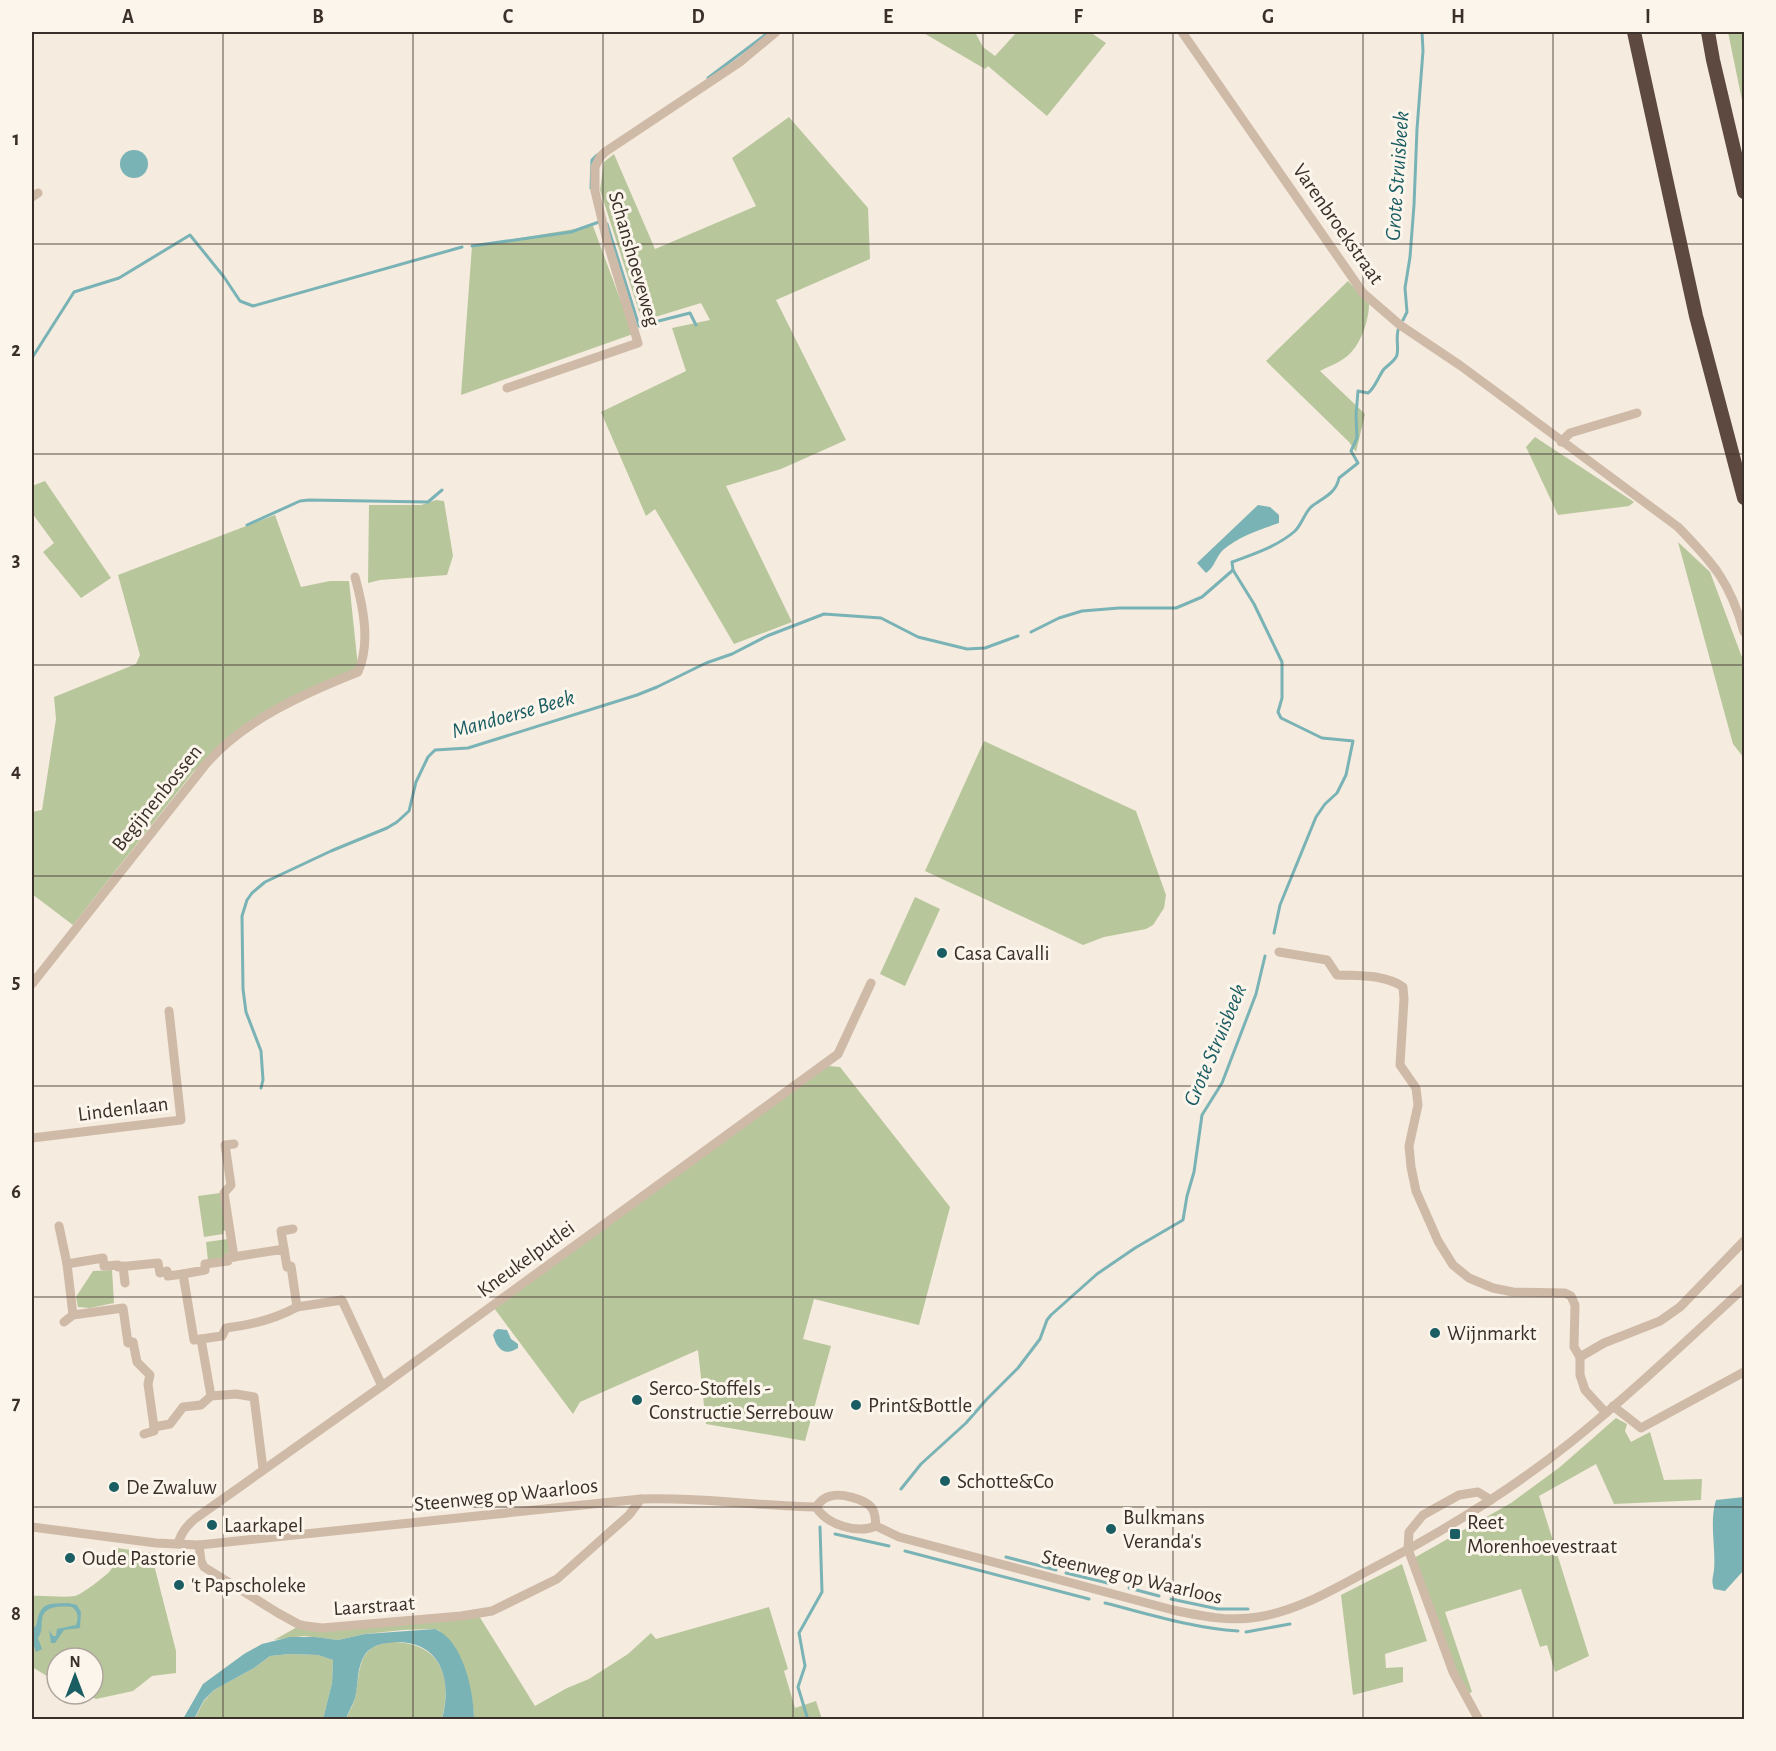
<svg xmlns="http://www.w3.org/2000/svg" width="1776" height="1751" font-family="'Alegreya Sans',sans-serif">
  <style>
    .green { fill: #b8c69c }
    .water { fill: #7ab3b6 }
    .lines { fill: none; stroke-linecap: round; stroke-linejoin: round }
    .stream { stroke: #7ab3b6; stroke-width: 3 }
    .minor { stroke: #cfbaa8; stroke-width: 9 }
    .highway { stroke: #5d493f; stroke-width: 14 }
    .grid { fill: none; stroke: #3b2f29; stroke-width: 1.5; stroke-opacity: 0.55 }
    .poi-dot { fill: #1a5d62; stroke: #fcf5ec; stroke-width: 2 }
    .labels { text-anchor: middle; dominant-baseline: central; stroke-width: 6; stroke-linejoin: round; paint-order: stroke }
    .street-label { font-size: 21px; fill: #3b2f29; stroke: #fcf5ec }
    .poi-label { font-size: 21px; fill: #3b2f29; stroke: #fcf5ec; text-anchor: start }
    .water-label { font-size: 22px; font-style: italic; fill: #1a5d62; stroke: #fcf5ec }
    .neatline { fill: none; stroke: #3b2f29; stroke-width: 2 }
    .grid-label { font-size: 20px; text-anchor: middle; font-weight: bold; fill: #3b2f29 }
  </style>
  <rect width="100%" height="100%" fill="#f5ebde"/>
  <g class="green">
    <polygon points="922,32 964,32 976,34 983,47 995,56 1017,32 1090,32 1106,43 1047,116 988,66 985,69"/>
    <polygon points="1728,32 1744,32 1744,110"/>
    <polygon points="789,117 868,208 870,259 776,300 846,440 781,469 726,486 792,622 734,644 655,509 646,516 601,412 686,371 672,328 710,320 701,303 642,321 600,190 604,162 614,154 655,249 756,206 732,158"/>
    <polygon points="593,226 633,334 461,395 472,246"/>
    <path d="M1348,281L1369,304C1369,321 1360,347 1346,357C1339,363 1329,366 1320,371L1365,414L1356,452L1349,442L1266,361Z"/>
    <polygon points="1535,437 1634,502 1629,506 1558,515 1526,447"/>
    <polygon points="45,481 111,578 81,598 43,552 54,543 32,513 32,486"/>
    <polygon points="436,500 444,501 453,556 447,575 380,580 368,583 369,505 421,505"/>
    <polygon points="275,515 301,587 330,581 349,581 358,667 274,709 194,771 73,925 32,894 32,812 42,810 56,719 54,697 136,664 140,655 118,575"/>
    <polygon points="1678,542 1710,572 1743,660 1744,758 1733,744"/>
    <polygon points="984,741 1136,811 1166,895 1164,908 1153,925 1146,929 1104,937 1083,945 925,871"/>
    <polygon points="915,897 940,909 905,986 880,974"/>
    <polygon points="828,1066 840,1067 950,1207 919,1325 814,1299 803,1339 831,1346 805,1441 706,1424 698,1350 580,1402 573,1414 494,1308"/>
    <polygon points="220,1193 226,1230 223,1231 223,1234 204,1237 198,1196"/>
    <polygon points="228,1239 229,1253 227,1253 225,1258 208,1261 206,1242"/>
    <polygon points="112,1270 114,1303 90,1308 78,1307 76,1297 93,1271"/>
    <polygon points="1616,1418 1627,1424 1625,1431 1631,1442 1650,1432 1664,1480 1702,1479 1701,1500 1614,1504 1596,1464 1539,1496 1589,1656 1555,1672 1547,1645 1540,1647 1521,1589 1445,1612 1472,1692 1465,1695 1414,1558 1511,1503 1560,1467"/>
    <path d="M117,1548L151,1553L176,1651V1673L152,1676L133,1691L96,1699L84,1694H93V1658H57V1682L32,1667V1596C46,1595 61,1598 75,1596C81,1595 107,1575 110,1571C115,1565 116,1555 117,1548Z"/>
    <polygon points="1402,1564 1427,1641 1385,1654 1386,1668 1403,1667 1403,1682 1353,1695 1341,1595"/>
    <path d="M769,1607L788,1669L784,1671L795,1708L816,1701L822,1719H474C473,1681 460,1663 440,1631L434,1629L403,1630L365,1634L338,1640L304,1636L274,1640L299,1626L479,1616L535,1706L567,1688L589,1679L628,1654L651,1633L656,1639Z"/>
    <path d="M391,1642C441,1642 453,1677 442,1719L346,1720C348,1712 354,1705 355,1697C361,1670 356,1646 391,1642Z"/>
    <polygon points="290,1654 318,1655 333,1660 332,1683 323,1719 194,1720 204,1701 214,1690 254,1668 270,1656"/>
  </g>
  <g class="water">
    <circle cx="134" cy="164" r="14"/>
    <path d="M1258,505L1270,507L1279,515V523C1259,530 1239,536 1223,550C1215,558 1215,567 1206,573L1197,563Z"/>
    <path d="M498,1329L507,1330L511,1339L518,1344V1348C504,1357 497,1349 493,1335L495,1331Z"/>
    <path d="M1744,1497V1570L1725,1591L1714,1589C1711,1581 1713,1578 1714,1570C1716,1546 1709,1523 1716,1500Z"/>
    <path d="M68,1603L77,1605L81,1612L80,1628L64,1630L55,1643H51L49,1630L53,1636H56L57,1629L76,1625C79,1617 78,1612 72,1607C62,1606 44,1605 42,1619C41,1627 43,1630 38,1638L42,1649L36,1652C34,1645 30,1636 33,1630C35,1625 36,1628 37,1622C41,1601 50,1604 68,1603Z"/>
    <path d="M435,1629C463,1640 474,1692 474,1719H442C452,1682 443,1642 396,1642C385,1643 374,1644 366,1653C356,1667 359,1682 355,1698C353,1705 348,1712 346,1719H323L332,1683L333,1660L318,1655L290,1654L270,1656L254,1668L214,1690L204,1700L194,1719H183L203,1684L244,1654L262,1644L290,1637H315L338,1640L365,1634Z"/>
  </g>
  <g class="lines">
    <g class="stream">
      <polyline points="708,78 769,32"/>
      <polyline points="591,188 592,160 597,155"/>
      <polyline points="607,224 639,326 690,313 696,325"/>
      <polyline points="472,246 571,232 599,222"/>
      <polyline points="1403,320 1407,312 1405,288 1410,257 1414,205 1417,129 1423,51 1422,32"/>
      <polyline points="32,358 74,292 119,278 190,235 224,277 240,301 253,306 462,247"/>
      <polyline points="247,525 300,501 309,500 428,502 442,490"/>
      <polyline points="1031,632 1059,618 1082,611 1119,608 1176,608 1202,597 1233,570"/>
      <path d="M1274,933L1280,905L1316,817L1325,804L1337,793L1346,775L1353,741L1322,738L1281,718L1278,712L1282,698V662L1254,604L1233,570L1232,562C1254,554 1278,546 1295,531C1302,524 1304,514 1311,507C1322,498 1336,494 1339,478L1358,463L1351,451L1357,438L1356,415L1358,391L1368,393C1375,388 1378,377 1384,369C1388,365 1395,361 1397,355C1399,346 1395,337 1399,327"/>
      <polyline points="261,1088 263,1080 261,1051 246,1012 243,989 242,916 247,900 252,893 265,882 331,851 387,828 397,822 409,811 416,782 428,757 435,750 468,748 637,695 657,687 706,663 732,654 767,636 824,614 881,618 918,637 967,649 985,648 1018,636"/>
      <polyline points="901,1489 921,1464 966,1423 987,1399 1018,1368 1040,1339 1047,1320 1051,1315 1097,1274 1135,1248 1183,1220 1187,1196 1194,1172 1202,1115 1222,1083 1256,994 1265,956"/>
      <polyline points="835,1534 889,1546"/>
      <polyline points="905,1551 1089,1599"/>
      <polyline points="1006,1557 1056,1570"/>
      <polyline points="1066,1573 1112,1584"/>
      <polyline points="1129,1588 1159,1596"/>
      <polyline points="1171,1599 1218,1609 1248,1609"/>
      <path d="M1105,1603C1149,1614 1192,1628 1238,1631"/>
      <polyline points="1246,1632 1290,1624"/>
      <polyline points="808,1720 798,1687 805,1666 799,1633 822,1592 820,1527"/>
    </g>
    <g class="minor">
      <path d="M1182,32L1363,293L1400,325L1461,366L1678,527C1714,564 1730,582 1744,632"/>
      <polyline points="32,197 38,193"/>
      <polyline points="507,388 638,343 607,241 595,191 595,167 600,157 605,152 740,62 776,32"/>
      <polyline points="1561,442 1570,433 1637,413"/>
      <path d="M1279,952L1327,960L1337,975C1359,976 1384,974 1403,987L1404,999L1400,1065L1416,1088L1418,1105L1409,1146L1411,1167L1416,1191L1438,1241L1453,1265L1469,1278L1493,1288L1513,1292L1565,1293L1571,1296L1575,1305L1574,1347L1580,1357V1375L1585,1390L1606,1413"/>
      <path d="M32,984L206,764C244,720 305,693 358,672C371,643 363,606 355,577"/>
      <polyline points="32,1138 181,1120 169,1011"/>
      <polyline points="59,1226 67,1264 103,1258 104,1266 118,1265 118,1267 158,1263 160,1273 167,1271 168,1276 183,1274 194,1340 201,1339"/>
      <polyline points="284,1249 281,1231 293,1229"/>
      <polyline points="234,1257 224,1193 231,1185 225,1145 234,1144"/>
      <polyline points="67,1264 73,1315"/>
      <polyline points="123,1266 125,1283"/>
      <path d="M183,1274L205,1270V1264L228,1261L227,1258L284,1249L287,1267L291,1266L297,1307C275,1319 252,1325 226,1328L222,1336L201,1339L211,1396"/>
      <polyline points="297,1307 342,1300 382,1386"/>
      <polyline points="64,1322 73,1315 123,1308 128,1343 133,1342 137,1362 150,1375 148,1384 154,1427"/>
      <polyline points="1580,1357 1604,1343 1660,1321 1680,1307 1744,1241"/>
      <polyline points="1613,1406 1641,1428 1744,1372"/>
      <polyline points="144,1434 154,1431 154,1427 170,1424 183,1407 201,1405 211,1396 236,1394 254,1397 263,1469"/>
      <path d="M816,1507C820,1502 824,1497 831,1496C841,1493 864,1499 871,1507C876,1512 875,1520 876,1526L899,1537L1173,1610C1201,1616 1229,1622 1258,1617C1301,1610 1337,1587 1375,1567C1444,1531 1510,1491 1571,1442C1631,1394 1687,1340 1744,1288"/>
      <path d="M816,1507C827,1525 857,1534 876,1526"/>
      <path d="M32,1527L156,1543L199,1545L641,1499C700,1497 758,1506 816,1507"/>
      <path d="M178,1544C181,1532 187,1525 196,1518L382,1386L838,1054L871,983"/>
      <polyline points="199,1545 201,1561 204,1567 278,1613 298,1624 306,1626 322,1628 461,1616 492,1611 557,1579 629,1515 641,1499"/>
      <polyline points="1479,1720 1453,1672 1408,1549 1409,1532 1423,1515 1459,1495 1478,1492 1491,1500"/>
    </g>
    <g class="highway">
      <polyline points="1634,32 1696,316 1744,498"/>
      <polyline points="1708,32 1713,60 1744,192"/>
    </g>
  </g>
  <path class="grid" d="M223,32V1720M413,32V1720M603,32V1720M793,32V1720M983,32V1720M1173,32V1720M1363,32V1720M1553,32V1720M32,244H1744M32,454H1744M32,665H1744M32,876H1744M32,1086H1744M32,1297H1744M32,1507H1744"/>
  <g class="poi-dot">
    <circle cx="942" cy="953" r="6"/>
    <circle cx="1435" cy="1333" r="6"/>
    <circle cx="637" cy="1400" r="6"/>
    <circle cx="856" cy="1405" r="6"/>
    <circle cx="945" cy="1481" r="6"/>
    <circle cx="114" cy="1487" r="6"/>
    <circle cx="212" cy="1525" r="6"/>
    <circle cx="1111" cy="1529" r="6"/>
    <rect x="1449" y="1528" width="12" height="12" rx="3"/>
    <circle cx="70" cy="1558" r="6"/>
    <circle cx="179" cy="1585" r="6"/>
  </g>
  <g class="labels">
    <g class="street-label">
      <text transform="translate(1338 224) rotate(55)">Varenbroekstraat</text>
      <text transform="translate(634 259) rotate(74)">Schanshoeveweg</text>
      <text transform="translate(157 798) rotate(-51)">Begijnenbossen</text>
      <text transform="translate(123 1109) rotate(-7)">Lindenlaan</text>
      <text transform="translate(526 1259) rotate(-36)">Kneukelputlei</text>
      <text transform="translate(506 1495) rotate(-6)">Steenweg op Waarloos</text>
      <text transform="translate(1132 1577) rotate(13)">Steenweg op Waarloos</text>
      <text transform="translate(374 1606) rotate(-4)">Laarstraat</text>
    </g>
    <g class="poi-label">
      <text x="954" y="953">Casa Cavalli</text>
      <text x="1447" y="1333">Wijnmarkt</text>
      <text x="649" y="1388">Serco-Stoffels -<tspan x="649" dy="24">Constructie Serrebouw</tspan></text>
      <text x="868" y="1405">Print&amp;Bottle</text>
      <text x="957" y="1481">Schotte&amp;Co</text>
      <text x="126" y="1487">De Zwaluw</text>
      <text x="1123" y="1517">Bulkmans<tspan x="1123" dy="24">Veranda's</tspan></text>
      <text x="1467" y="1522">Reet<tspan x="1467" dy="24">Morenhoevestraat</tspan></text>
      <text x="224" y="1525">Laarkapel</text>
      <text x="82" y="1558">Oude Pastorie</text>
      <text x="191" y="1585">'t Papscholeke</text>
    </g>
    <g class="water-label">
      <text transform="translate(1397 176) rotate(-86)">Grote Struisbeek</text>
      <text transform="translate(513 714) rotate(-16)">Mandoerse Beek</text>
      <text transform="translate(1215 1045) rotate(-67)">Grote Struisbeek</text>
    </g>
  </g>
  <rect width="1776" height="1751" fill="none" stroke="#fcf5ec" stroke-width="66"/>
  <g transform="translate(75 1676)"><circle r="28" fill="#fcf5ec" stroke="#afa69e" stroke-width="1.5"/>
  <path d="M0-4.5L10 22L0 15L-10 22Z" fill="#1a5d62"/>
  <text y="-9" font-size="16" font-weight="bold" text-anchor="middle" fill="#3b2f29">N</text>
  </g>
  <rect x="33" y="33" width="1710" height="1685" class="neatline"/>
  <g class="grid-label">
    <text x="128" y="23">A</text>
    <text x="318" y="23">B</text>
    <text x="508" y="23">C</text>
    <text x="698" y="23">D</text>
    <text x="888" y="23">E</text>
    <text x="1078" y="23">F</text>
    <text x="1268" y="23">G</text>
    <text x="1458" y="23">H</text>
    <text x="1648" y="23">I</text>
    <text x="16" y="145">1</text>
    <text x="16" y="356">2</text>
    <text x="16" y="566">3</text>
    <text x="16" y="777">4</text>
    <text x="16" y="988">5</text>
    <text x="16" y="1198">6</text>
    <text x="16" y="1409">7</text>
    <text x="16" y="1620">8</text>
  </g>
</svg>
